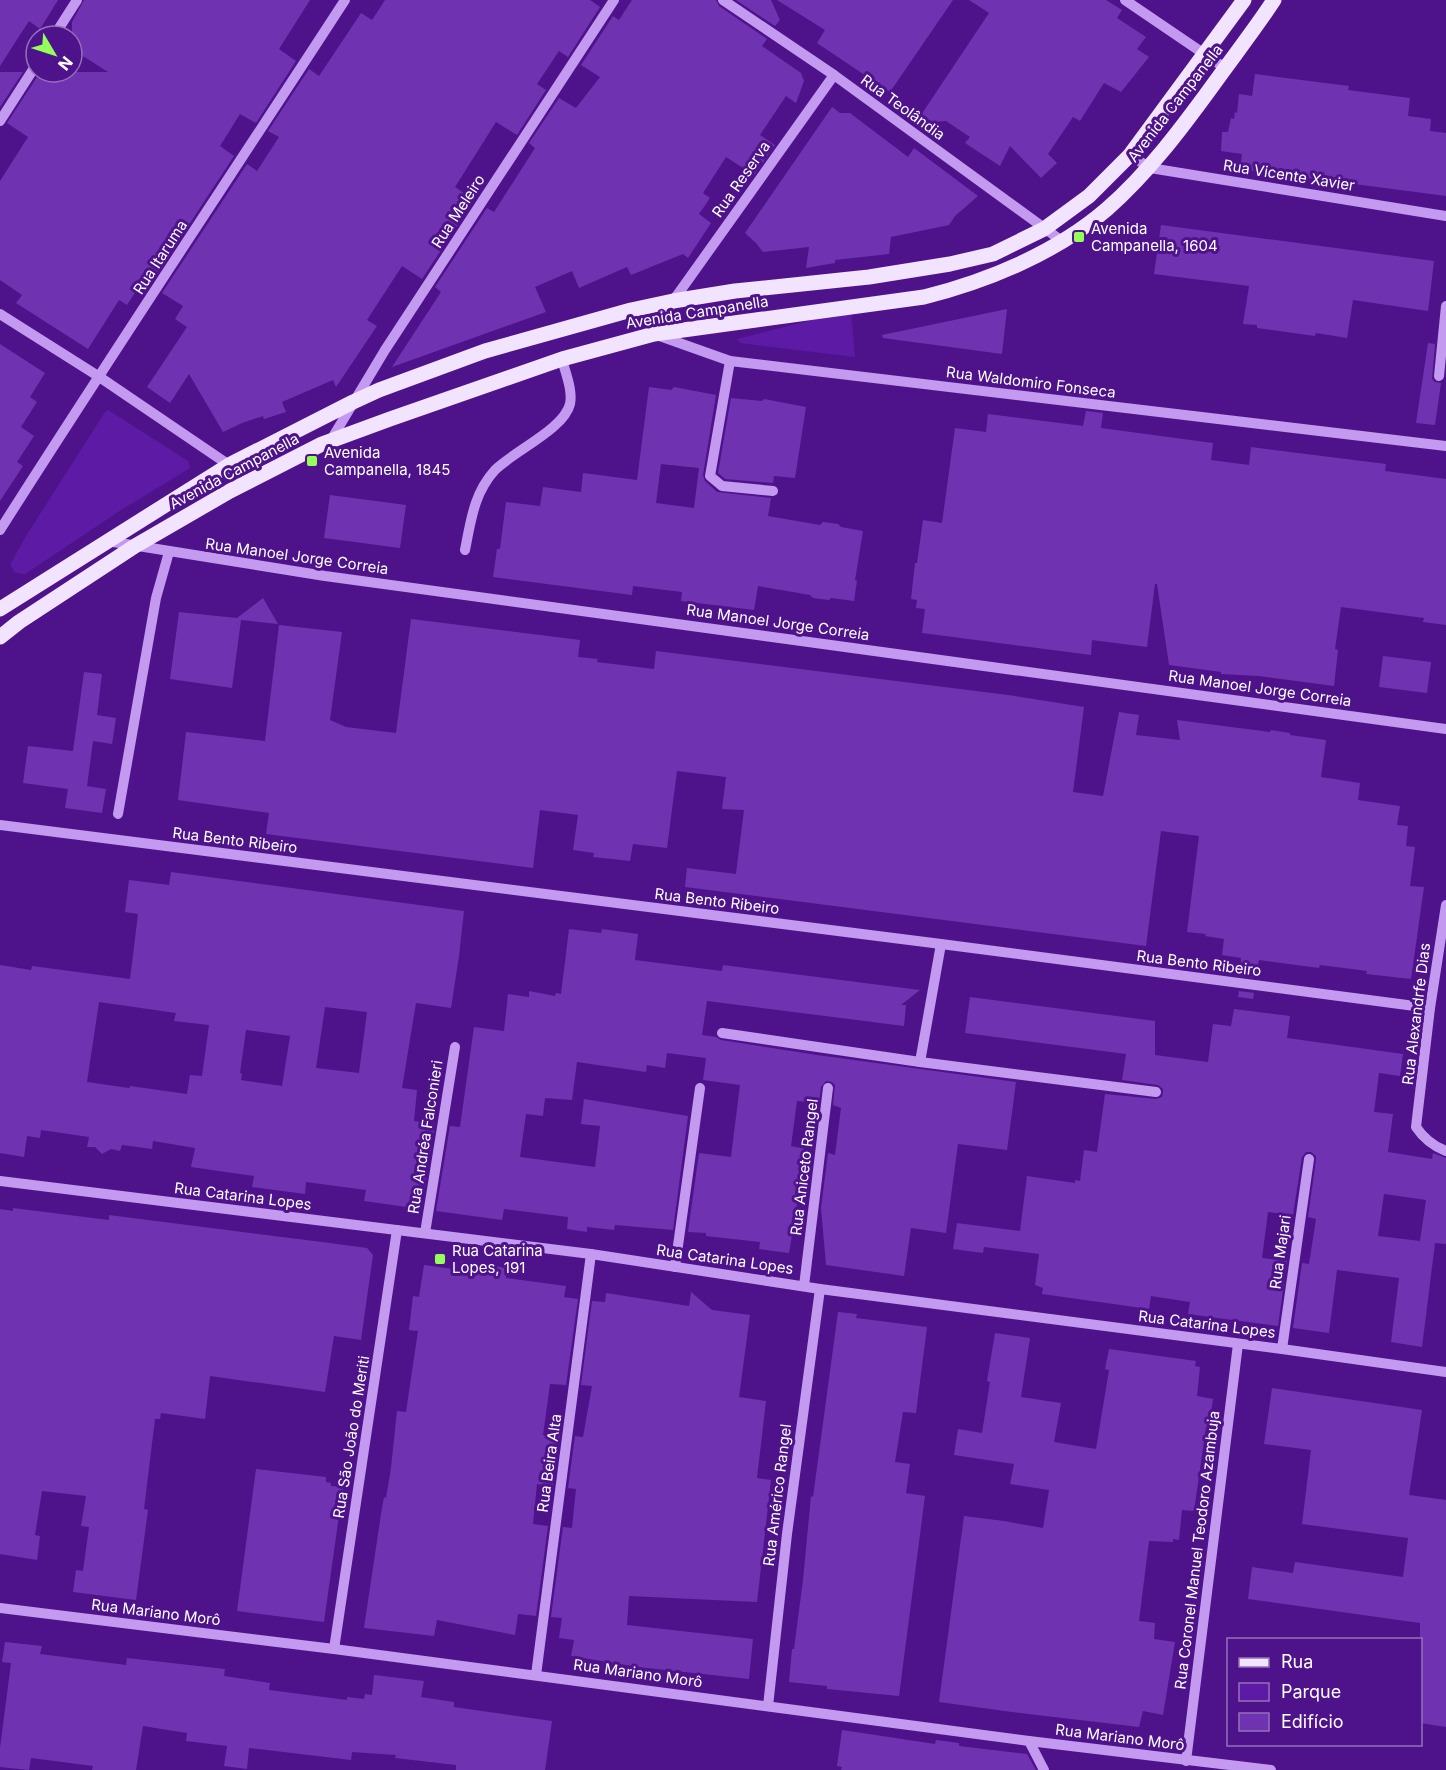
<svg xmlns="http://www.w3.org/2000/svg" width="1446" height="1770" font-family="Inter,sans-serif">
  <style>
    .green { fill: #5d1ba5 }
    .building { fill: #6f33b1; fill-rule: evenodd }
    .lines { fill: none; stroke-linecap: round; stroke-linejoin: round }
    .minor { stroke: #c39af0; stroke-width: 10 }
    .major { stroke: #f2e4ff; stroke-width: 15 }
    .poi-dot { fill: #95ff5a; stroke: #4e138b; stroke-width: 2 }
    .labels { text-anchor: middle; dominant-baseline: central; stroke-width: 6; stroke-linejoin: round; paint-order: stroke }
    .street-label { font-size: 15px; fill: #fff; stroke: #4e138b }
    .poi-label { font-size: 15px; fill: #fff; stroke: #4e138b; text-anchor: start }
  </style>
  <rect width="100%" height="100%" fill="#4e138b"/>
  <g class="green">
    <polygon points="851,310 855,357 740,343 737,339"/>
    <path d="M108,410L177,454L188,461L190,468L118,512L25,574C17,574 11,572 11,563L26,536L105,412Z"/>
  </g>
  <g class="building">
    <polygon points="0,0 58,0 40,29 29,21 0,66"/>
    <polygon points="84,0 310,0 279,49 296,61 256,123 240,114 220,146 234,156 150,284 143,280 127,305 119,300 88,349 16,303 22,295 0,280 0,181 28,137 7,123 39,74 48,80 53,72 108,72 72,49 72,22"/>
    <polygon points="385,0 590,0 600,7 568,57 559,51 537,84 546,90 517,135 496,122 455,187 474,200 422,279 402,266 367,320 377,326 336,387 333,380 282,402 286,412 264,419 263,416 242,423 223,432 189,374 170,403 147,387 187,327 175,319 183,306 162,293 247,164 257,171 279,137 268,131 309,69 319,76 361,13 372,20"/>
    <polygon points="632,0 716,0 719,6 767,39 762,46 801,73 804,81 796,103 786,96 760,135 775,145 754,175 726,157 703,193 710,198 699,214 711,223 688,258 683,254 631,275 627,267 579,288 572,271 535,287 546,312 392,367 441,292 435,287 487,208 494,212 535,148 529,143 559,98 576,108 600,77 581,65 613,16 619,20"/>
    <polygon points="736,0 771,0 780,20 775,26"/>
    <polygon points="777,0 953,0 890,92 817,43 825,30"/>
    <polygon points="969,0 1106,0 1122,10 1117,18 1146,37 1137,49 1149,57 1121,92 1104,83 1080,121 1073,117 1048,154 1057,163 1041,178 1010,146 1000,166 965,143 970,137 946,121 933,122 921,115 989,13"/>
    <polygon points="0,72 23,72 0,107"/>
    <polygon points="1255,74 1349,86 1348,90 1410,98 1408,116 1431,119 1430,131 1446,133 1446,196 1240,169 1242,154 1221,151 1222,132 1228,132 1231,118 1234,119 1235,112 1237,113 1239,94 1252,96"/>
    <polygon points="832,107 840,113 850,113 908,157 914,148 978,196 955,216 949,225 891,237 889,254 835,260 835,263 806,268 809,247 763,252 756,243 745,233"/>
    <polygon points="1161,225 1434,261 1428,311 1353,300 1347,338 1316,333 1315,336 1257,328 1257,325 1243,324 1249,286 1154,274"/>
    <polygon points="1007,309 1002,354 883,338 882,335"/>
    <polygon points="1428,343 1435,344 1432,379 1435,382 1441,383 1435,425 1416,423"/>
    <polygon points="0,344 45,373 30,397 37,402 21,427 34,436 17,462 23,466 0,501"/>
    <path d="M649,387L671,390L674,387L716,395L703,475L705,481L717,492L771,498L768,516L820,525L823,522L838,524L841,527L863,531L855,580L857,581L854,601L831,598L829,600L813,598L810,595L758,586L754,610L681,601L682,592L633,586L632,595L493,577L497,549H500L506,502L540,506L543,487L581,492L583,473L637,480ZM661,464L699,468L694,508L656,503Z"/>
    <polygon points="1090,387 1105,389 1104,398 1089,396"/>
    <polygon points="731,398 762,401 764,399 806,407 795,478 774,476 773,483 725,479 718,473"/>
    <polygon points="1086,411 1103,413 1101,428 1213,443 1211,460 1249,465 1251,447 1386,464 1385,471 1446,479 1446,625 1423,622 1424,618 1341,607 1335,649 1338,650 1334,686 1259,676 1221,674 1221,672 1169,665 1157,584 1155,584 1147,647 1092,640 1091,655 922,633 925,609 916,608 917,600 911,599 915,563 917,563 923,520 942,523 955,428 986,432 988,414 1083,426"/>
    <polygon points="330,495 406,505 400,548 324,538"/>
    <polygon points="263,598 278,624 241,620 232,688 170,679 179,612 237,618"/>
    <polygon points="411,619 580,640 578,657 598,659 597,662 654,669 656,651 1008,695 1084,707 1073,792 1103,796 1119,712 1139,715 1136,735 1180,740 1177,720 1270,732 1271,730 1290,733 1290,735 1326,740 1321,777 1360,783 1358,800 1400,806 1397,825 1408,826 1406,846 1415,847 1410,886 1424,887 1411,979 1366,974 1367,971 1320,965 1319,968 1259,960 1256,978 1240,976 1241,958 1222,955 1224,939 1205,936 1206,934 1187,932 1199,836 1161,831 1146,946 685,887 687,868 736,874 744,810 722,809 726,777 677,771 667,848 633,844 630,861 593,857 594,853 573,850 578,815 540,810 533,868 266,834 269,813 178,800 186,732 265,741 279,625 342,632 330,720 346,727 396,733"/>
    <polygon points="1383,656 1431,662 1427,693 1379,687"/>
    <polygon points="84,672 102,674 97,715 116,718 112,744 93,741 87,786 106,789 102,813 65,808 68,789 23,783 28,746 73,751"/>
    <path d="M171,872L464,911L459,956L451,1008L416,1003L402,1088L417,1090L414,1121L435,1124L421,1209L364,1201L366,1190L306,1182L305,1194L252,1187L254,1176L191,1167L195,1148L153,1141L152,1149L122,1145L120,1151L111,1149L102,1154L95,1147H87L89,1137L41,1130L40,1138L27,1136L24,1157L0,1153V965L31,970L32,966L130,979L138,914L125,912L129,880L169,885ZM99,1002L176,1013L174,1021L209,1025L202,1076L190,1075L187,1094L130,1086L129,1088L87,1082ZM325,1007L367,1012L359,1073L316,1068ZM246,1030L290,1036L282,1086L241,1080L242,1074L240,1073Z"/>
    <polygon points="569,929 601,933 602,929 638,934 635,960 722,971 723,965 920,990 901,1005 906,1005 904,1026 707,1001 702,1035 716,1037 721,1040 817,1055 1016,1082 1007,1150 958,1144 946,1233 911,1228 904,1276 826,1265 821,1208 828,1153 835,1155 841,1108 833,1105 835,1085 832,1082 826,1081 821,1087 819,1103 797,1101 791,1146 806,1149 789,1253 759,1249 760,1242 706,1236 706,1233 688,1232 699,1153 731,1157 740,1085 703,1080 706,1058 667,1053 665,1068 647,1065 646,1072 577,1062 572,1100 545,1098 543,1116 526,1114 520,1157 595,1167 600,1126 581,1124 584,1099 688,1116 673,1230 615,1225 614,1230 587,1227 587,1232 567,1229 568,1217 504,1209 502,1220 436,1211 450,1126 460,1127 474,1027 504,1031 508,994 529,997 529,991 555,996 556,993 561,994"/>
    <polygon points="1239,991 1254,993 1253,999 1238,997"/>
    <path d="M970,997L1155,1021V1055L1208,1062L1213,1024L1231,1026L1234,1009L1290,1016L1287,1038L1403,1054L1400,1076L1379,1073L1374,1112L1393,1114L1388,1152L1432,1159L1433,1153L1446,1158V1244L1435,1243L1422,1347L1391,1342L1399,1278L1337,1270L1329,1333L1293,1328L1302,1263L1309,1264L1316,1219L1308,1217L1316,1160V1156L1311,1152H1306L1302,1157L1293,1215L1268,1212L1262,1258L1287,1261L1278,1326L1188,1314L1190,1302L1151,1296L1149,1309L1042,1294L1043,1288L1035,1285L1039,1254L984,1247L983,1253L953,1249L957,1223L1020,1231L1027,1176L1075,1183V1180L1080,1181L1084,1150L1097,1152L1105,1094L1156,1099L1162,1097L1163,1092V1089L1158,1085L1122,1080L1126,1054L965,1033ZM1384,1194L1426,1200L1420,1241L1378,1236Z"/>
    <polygon points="13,1208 109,1220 109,1215 322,1242 367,1248 373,1255 361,1340 334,1336 325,1392 210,1376 205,1419 161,1413 160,1419 155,1419 144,1509 148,1510 136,1600 73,1592 76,1570 83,1571 89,1527 81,1526 86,1496 42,1491 35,1535 40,1536 37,1560 0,1554 0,1209 13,1211"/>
    <polygon points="461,1261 507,1268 506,1278 566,1286 564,1297 578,1299 566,1385 550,1384 543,1435 560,1435 553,1486 537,1484 533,1524 548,1526 536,1616 518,1614 515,1635 437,1620 434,1636 364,1628 381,1514 384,1497 386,1498 391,1468 397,1411 406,1412 418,1331 409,1330 413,1296 419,1297 424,1265 460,1270"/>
    <polygon points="691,1292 712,1310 750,1315 739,1397 766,1401 757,1478 771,1480 757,1602 629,1596 627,1625 753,1639 749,1679 638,1667 571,1656 574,1640 559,1638 562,1618 551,1617 563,1527 572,1528 576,1489 568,1488 575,1436 583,1437 592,1386 581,1385 592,1301 605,1302 606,1293 689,1306"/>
    <polygon points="838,1312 857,1314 856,1318 927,1327 916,1413 903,1412 895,1462 910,1464 906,1493 925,1496 899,1696 827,1689 827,1686 789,1682 792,1649 794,1649 803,1580 811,1496 813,1497"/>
    <polygon points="995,1333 1030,1338 1021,1397 1061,1403 1054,1442 1096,1449 1109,1370 1105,1369 1109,1349 1196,1361 1195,1366 1200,1367 1197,1396 1213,1399 1209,1427 1206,1427 1194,1511 1182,1510 1179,1540 1173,1539 1173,1542 1149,1541 1139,1621 1155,1623 1154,1639 1175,1642 1163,1715 1143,1711 1139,1727 1012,1712 939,1702 964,1516 1004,1521 1043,1528 1049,1490 1010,1484 1014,1464 954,1455 958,1429 982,1433 990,1382 987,1381"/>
    <polygon points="1272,1388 1422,1410 1409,1495 1446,1500 1446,1727 1420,1723 1420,1623 1248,1599 1252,1567 1293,1573 1295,1562 1403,1577 1408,1538 1302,1524 1311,1450 1264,1444"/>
    <polygon points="256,1469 326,1477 326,1482 331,1483 331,1486 343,1487 324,1622 237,1611"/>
    <polygon points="5,1642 42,1646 40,1654 126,1665 127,1658 225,1669 224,1676 270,1683 269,1690 347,1700 347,1697 364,1699 365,1694 372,1695 374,1675 424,1681 421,1697 454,1702 454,1707 552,1721 545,1770 456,1770 456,1765 395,1758 396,1755 352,1752 351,1760 249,1748 247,1769 224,1766 227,1746 186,1741 187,1733 143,1726 136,1770 92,1770 93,1766 31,1758 29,1770 0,1767 0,1748 11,1663 2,1662"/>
    <polygon points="842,1730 935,1744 936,1740 959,1743 959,1746 1027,1754 1036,1770 841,1770 842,1767 837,1766"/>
  </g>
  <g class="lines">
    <g class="minor">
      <polyline points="723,0 834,75 1062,241"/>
      <polyline points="1125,0 1225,68"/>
      <polyline points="54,36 77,0"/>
      <polyline points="834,75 673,301 654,334 730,361 1446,446"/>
      <polyline points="0,121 36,65"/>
      <polyline points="1130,155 1150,168 1446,216"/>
      <polyline points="0,314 98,376 229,465"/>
      <polyline points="730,361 710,476 722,486 773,491"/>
      <polyline points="1439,376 1446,306"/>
      <polyline points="331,440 385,350 614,0"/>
      <path d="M0,530C113,352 230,177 345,0"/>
      <polyline points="107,541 325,576 1446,729"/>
      <path d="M465,550C471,520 474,493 495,470C514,451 564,429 570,404C573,390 565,372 562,359"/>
      <polyline points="118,814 156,598 169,552"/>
      <polyline points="0,825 941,944 1430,1008"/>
      <path d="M1446,905L1430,1008L1416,1127C1424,1139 1433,1146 1446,1151"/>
      <polyline points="722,1033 920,1062 1156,1092"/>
      <polyline points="920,1062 941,944"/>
      <polyline points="0,1181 591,1254 820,1289 1282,1349 1446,1372"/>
      <polyline points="425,1233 455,1047"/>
      <polyline points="675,1267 700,1088"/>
      <polyline points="804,1286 828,1088"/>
      <polyline points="1282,1349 1309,1159"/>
      <polyline points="0,1608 334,1649 1029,1741 1271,1770"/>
      <polyline points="334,1649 397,1230"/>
      <polyline points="536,1675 591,1254"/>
      <polyline points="768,1706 787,1534 820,1289"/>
      <polyline points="1029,1741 1044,1770"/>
      <polyline points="1186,1761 1238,1344"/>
    </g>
    <g class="major">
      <polyline points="0,609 229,465 353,402 379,390 485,351 631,310 673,301 735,291 869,277 950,264 993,254 1044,229 1089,196 1130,155 1244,0"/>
      <path d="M0,637L19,622L135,546L230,491L322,444L390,419L562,359L654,334L924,297C988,281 1056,253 1107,209C1148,173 1181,129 1213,85C1233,57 1255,29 1274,0"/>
    </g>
  </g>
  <g class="poi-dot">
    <rect x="1073" y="231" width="12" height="12" rx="3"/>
    <rect x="306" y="455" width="12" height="12" rx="3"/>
    <rect x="434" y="1253" width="12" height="12" rx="3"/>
  </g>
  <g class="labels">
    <g class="street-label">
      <text transform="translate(1175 103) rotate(-52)">Avenida Campanella</text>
      <text transform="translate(903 107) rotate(36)">Rua Teolândia</text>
      <text transform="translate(1289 175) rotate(9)">Rua Vicente Xavier</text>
      <text transform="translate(741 179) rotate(-55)">Rua Reserva</text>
      <text transform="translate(458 211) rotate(-57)">Rua Meleiro</text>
      <text transform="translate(160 257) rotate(-57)">Rua Itaruma</text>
      <text transform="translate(697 312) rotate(-9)">Avenida Campanella</text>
      <text transform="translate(1031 382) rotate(7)">Rua Waldomiro Fonseca</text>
      <text transform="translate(234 471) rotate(-28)">Avenida Campanella</text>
      <text transform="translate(297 556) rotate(8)">Rua Manoel Jorge Correia</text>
      <text transform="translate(778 622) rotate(8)">Rua Manoel Jorge Correia</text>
      <text transform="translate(1260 688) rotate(8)">Rua Manoel Jorge Correia</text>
      <text transform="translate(235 840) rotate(7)">Rua Bento Ribeiro</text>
      <text transform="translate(717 901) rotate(7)">Rua Bento Ribeiro</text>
      <text transform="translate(1199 963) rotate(7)">Rua Bento Ribeiro</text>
      <text transform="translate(1416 1014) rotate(-83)">Rua Alexandrfe Dias</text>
      <text transform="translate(425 1137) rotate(-81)">Rua Andréa Falconieri</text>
      <text transform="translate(804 1167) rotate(-83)">Rua Aniceto Rangel</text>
      <text transform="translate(243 1196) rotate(7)">Rua Catarina Lopes</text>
      <text transform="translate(1280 1252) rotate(-82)">Rua Majari</text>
      <text transform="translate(725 1259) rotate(8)">Rua Catarina Lopes</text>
      <text transform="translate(1207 1324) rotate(7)">Rua Catarina Lopes</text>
      <text transform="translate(351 1437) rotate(-81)">Rua São João do Meriti</text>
      <text transform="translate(549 1463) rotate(-82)">Rua Beira Alta</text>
      <text transform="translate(777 1495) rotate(-83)">Rua Américo Rangel</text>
      <text transform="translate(1197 1550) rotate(-83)">Rua Coronel Manuel Teodoro Azambuja</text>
      <text transform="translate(156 1612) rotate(7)">Rua Mariano Morô</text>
      <text transform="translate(638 1673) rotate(8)">Rua Mariano Morô</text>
      <text transform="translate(1120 1737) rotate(7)">Rua Mariano Morô</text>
    </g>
    <g class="poi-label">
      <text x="1091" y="228">Avenida<tspan x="1091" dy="17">Campanella, 1604</tspan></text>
      <text x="324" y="452">Avenida<tspan x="324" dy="17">Campanella, 1845</tspan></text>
      <text x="452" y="1250">Rua Catarina<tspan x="452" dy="17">Lopes, 191</tspan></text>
    </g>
  </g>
  <rect x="1227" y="1638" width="195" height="108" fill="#4e138b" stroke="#9571b9" stroke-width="1.5"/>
  <rect x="1239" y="1658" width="30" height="9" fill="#f2e4ff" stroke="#9571b9" stroke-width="1.5"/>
  <text x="1281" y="1668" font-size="18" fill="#ffffff">Rua</text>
  <rect x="1239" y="1683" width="30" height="18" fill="#5d1ba5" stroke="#9571b9" stroke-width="1.5"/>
  <text x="1281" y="1698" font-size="18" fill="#ffffff">Parque</text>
  <rect x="1239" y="1713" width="30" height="18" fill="#6f33b1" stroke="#9571b9" stroke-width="1.5"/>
  <text x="1281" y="1728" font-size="18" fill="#ffffff">Edifício</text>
  <g transform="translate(54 54) rotate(129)"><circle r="28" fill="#4e138b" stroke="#9571b9" stroke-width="1.5"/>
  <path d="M0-4.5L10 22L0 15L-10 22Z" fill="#95ff5a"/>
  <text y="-9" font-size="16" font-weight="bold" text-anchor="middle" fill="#ffffff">N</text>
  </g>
</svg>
